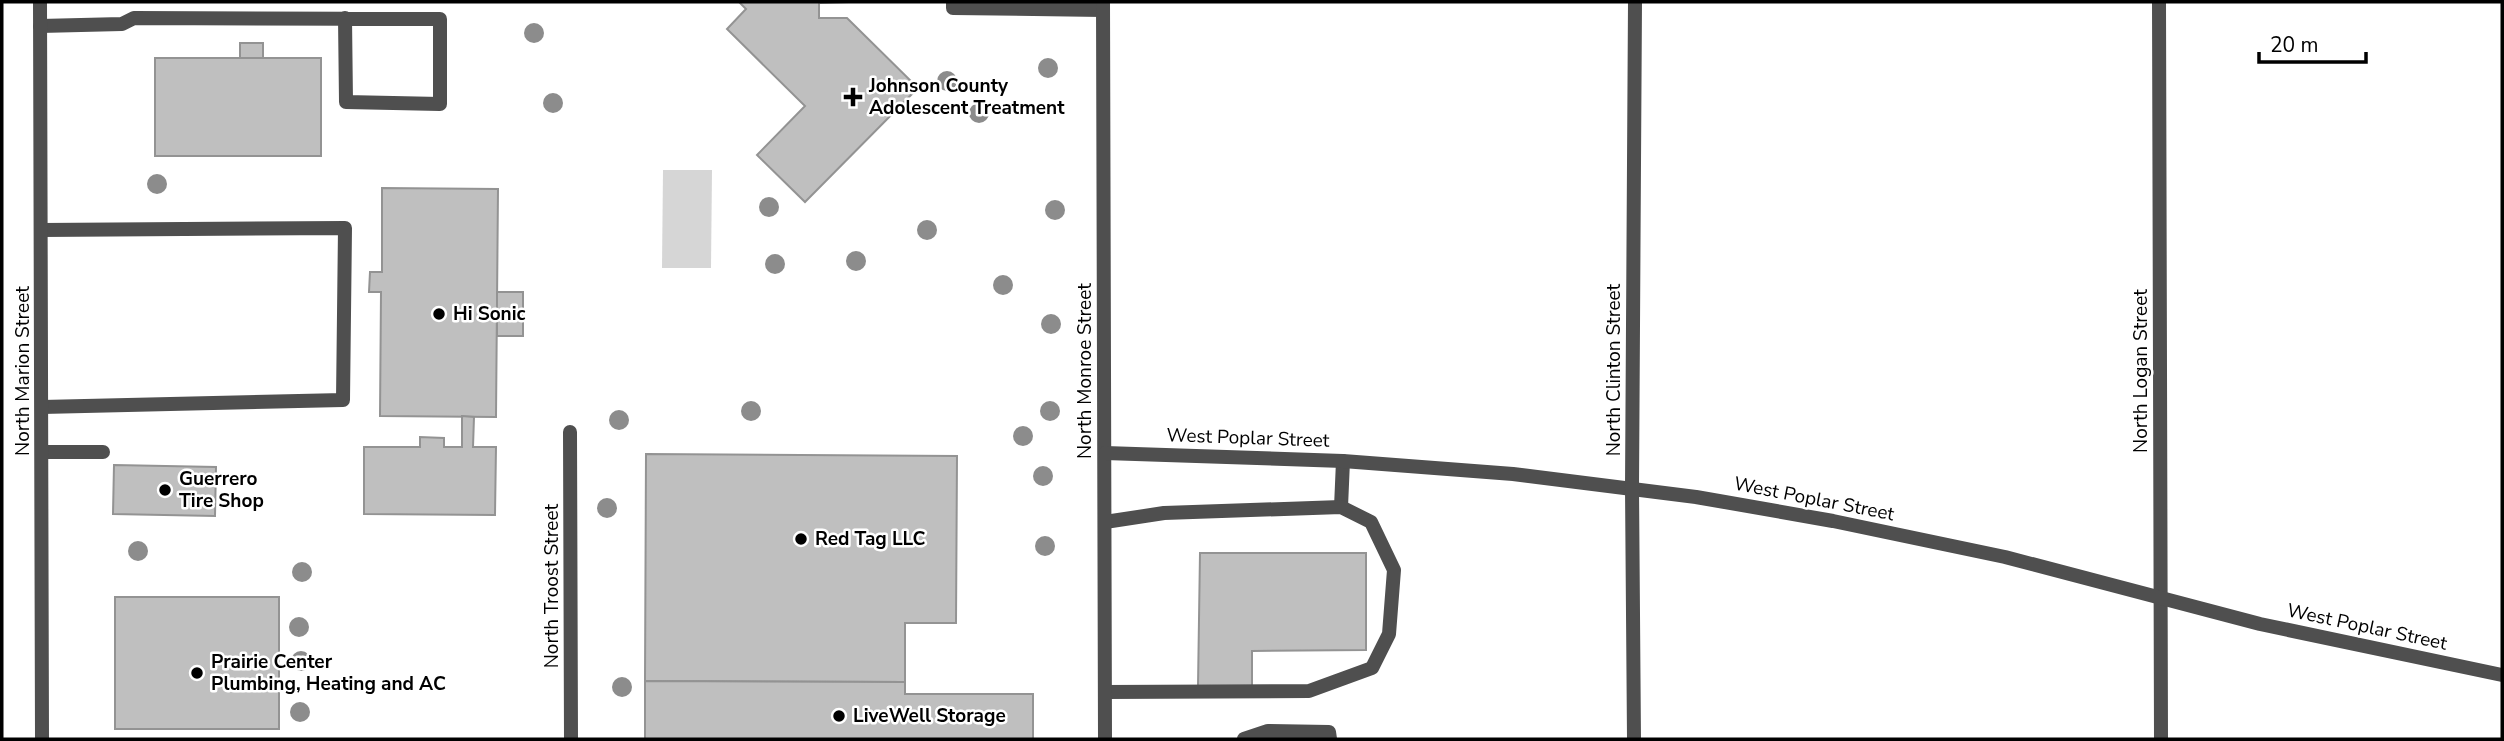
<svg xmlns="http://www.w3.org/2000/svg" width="2504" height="741" font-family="'Nunito Sans',sans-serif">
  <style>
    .green { fill: #d6d6d6 }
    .building { fill: #bfbfbf; stroke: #939393; stroke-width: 2 }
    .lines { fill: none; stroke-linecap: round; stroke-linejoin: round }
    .service { stroke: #4f4f4f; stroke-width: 14 }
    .minor { stroke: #4f4f4f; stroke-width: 14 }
    .tree { fill: #8c8c8c }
    .poi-dot { fill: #000; stroke: #fff; stroke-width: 2.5 }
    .labels { text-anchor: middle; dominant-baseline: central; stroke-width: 5; stroke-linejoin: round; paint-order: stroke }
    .poi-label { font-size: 19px; font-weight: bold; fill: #000; stroke: #fff; text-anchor: start }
    .street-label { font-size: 19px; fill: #000; stroke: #fff }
  </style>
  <rect width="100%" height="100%" fill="#fff"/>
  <polygon class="green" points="663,170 712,170 711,268 662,268"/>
  <g class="building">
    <polygon points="739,2 849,2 819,3 819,18 847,18 918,88 805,202 757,155 805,106 727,29 746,9"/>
    <rect x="240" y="43" width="23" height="15"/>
    <rect x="155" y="58" width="166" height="98"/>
    <polygon points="382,188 498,189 496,417 380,416 381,292 369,292 370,272 382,272"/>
    <rect x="497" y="292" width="26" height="44"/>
    <polygon points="462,416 474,417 473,447 496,447 495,515 364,514 364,447 420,447 420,437 444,438 444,447 462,447"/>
    <polygon points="646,454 957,456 956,623 905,623 905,682 645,681"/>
    <polygon points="114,465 216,467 215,516 113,514"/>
    <polygon points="1200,553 1366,553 1366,650 1252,651 1252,686 1198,686"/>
    <rect x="115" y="597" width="164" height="132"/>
    <polygon points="645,681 905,682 905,694 1033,694 1033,739 645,739"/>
  </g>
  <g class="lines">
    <g class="service">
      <polyline points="953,2 953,8 1103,10"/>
      <polyline points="40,26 122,24 134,18 440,19 440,104 346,102 345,18"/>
      <polyline points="41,230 345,228 343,400 42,407"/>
      <polyline points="42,452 103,452"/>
      <polyline points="1341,507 1343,461"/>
      <polyline points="1105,522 1164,513 1341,507 1371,522 1394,570 1389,634 1372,668 1309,691 1105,692"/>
      <polyline points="1244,739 1268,731 1329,732 1330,739"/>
    </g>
    <g class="minor">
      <polyline points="40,2 42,739"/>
      <polyline points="1103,2 1105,739"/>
      <polyline points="2159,2 2161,739"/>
      <polyline points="570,432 571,739"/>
      <polyline points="1105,453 1343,461 1513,474 1696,497 1833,521 2005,557 2260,624 2502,675"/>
      <polyline points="1634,739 1632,488 1635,2"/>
    </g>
  </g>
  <g class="tree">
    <circle cx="534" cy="33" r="10"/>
    <circle cx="1048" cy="68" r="10"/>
    <circle cx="947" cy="81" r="10"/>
    <circle cx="553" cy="103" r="10"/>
    <circle cx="979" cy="113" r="10"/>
    <circle cx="157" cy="184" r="10"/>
    <circle cx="769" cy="207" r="10"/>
    <circle cx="1055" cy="210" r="10"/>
    <circle cx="927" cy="230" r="10"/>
    <circle cx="856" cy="261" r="10"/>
    <circle cx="775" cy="264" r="10"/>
    <circle cx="1003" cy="285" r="10"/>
    <circle cx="1051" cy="324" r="10"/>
    <circle cx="751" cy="411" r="10"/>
    <circle cx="1050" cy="411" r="10"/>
    <circle cx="619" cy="420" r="10"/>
    <circle cx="1023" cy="436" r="10"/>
    <circle cx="1043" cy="476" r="10"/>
    <circle cx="607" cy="508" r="10"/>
    <circle cx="1045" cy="546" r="10"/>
    <circle cx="138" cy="551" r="10"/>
    <circle cx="302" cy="572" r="10"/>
    <circle cx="299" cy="627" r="10"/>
    <circle cx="301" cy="661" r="10"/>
    <circle cx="622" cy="687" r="10"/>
    <circle cx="300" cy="712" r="10"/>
  </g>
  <g class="poi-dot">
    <path d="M849.5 86.5h7v7h7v7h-7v7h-7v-7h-7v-7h7z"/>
    <circle cx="439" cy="314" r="7"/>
    <circle cx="165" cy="490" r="7"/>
    <circle cx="801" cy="539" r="7"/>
    <circle cx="197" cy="673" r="7"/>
    <circle cx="839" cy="716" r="7"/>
  </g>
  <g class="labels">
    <g class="poi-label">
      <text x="869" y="86">Johnson County<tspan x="869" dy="22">Adolescent Treatment</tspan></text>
      <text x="453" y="314">Hi Sonic</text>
      <text x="179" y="479">Guerrero<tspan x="179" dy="22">Tire Shop</tspan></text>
      <text x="815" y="539">Red Tag LLC</text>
      <text x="211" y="662">Prairie Center<tspan x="211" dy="22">Plumbing, Heating and AC</tspan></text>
      <text x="853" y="716">LiveWell Storage</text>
    </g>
    <g class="street-label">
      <text transform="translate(1614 370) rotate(-90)">North Clinton Street</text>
      <text transform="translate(23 371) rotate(-90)">North Marion Street</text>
      <text transform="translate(1085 371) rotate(-90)">North Monroe Street</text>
      <text transform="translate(2141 371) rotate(-90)">North Logan Street</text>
      <text transform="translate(1248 438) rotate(2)">West Poplar Street</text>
      <text transform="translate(1814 499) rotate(11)">West Poplar Street</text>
      <text transform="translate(552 586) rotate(-90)">North Troost Street</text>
      <text transform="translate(2367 627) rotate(12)">West Poplar Street</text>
    </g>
  </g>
  <rect width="2504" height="741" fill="none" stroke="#000000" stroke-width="7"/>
  <path d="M2259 52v10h107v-10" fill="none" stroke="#000000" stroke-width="3.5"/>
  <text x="2270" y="52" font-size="21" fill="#000000" stroke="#ffffff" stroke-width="5" paint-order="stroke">20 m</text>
</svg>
